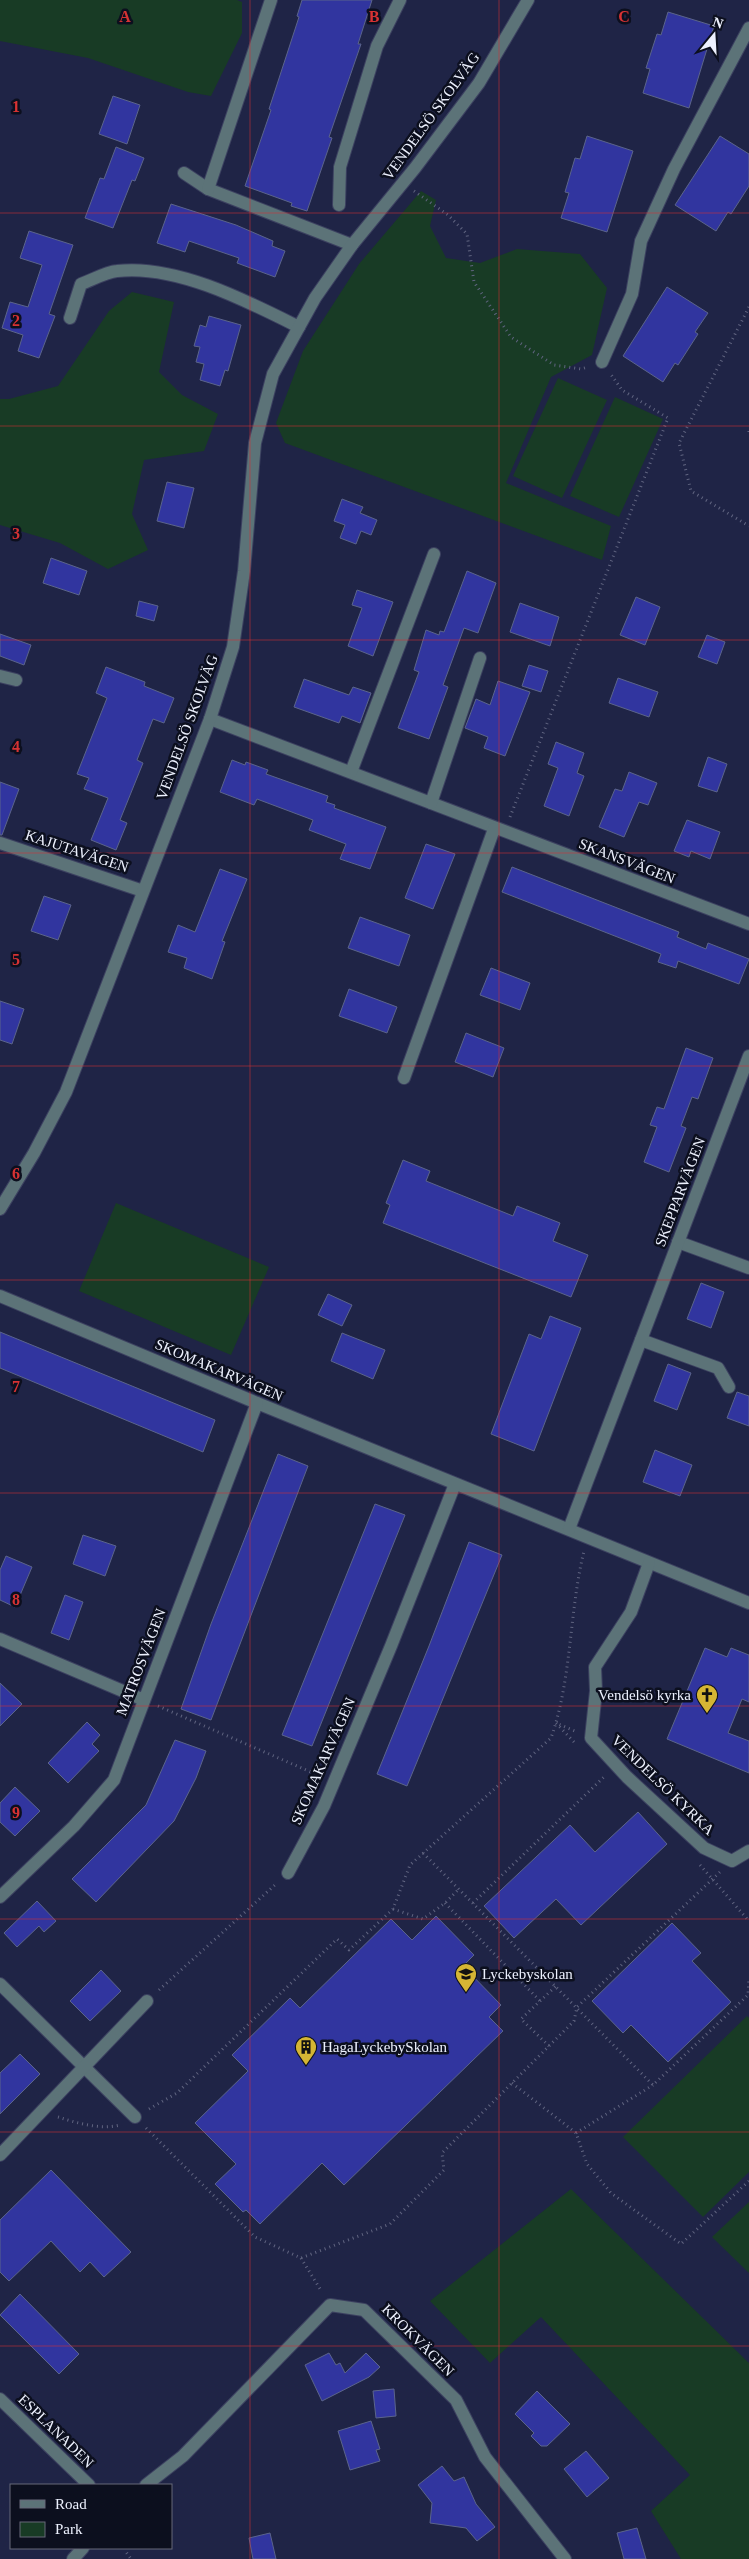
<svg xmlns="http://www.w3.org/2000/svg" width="749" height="2559" font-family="'Times New Roman',serif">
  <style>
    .green { fill: #183b25 }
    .building { fill: #31359f; stroke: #5b648b }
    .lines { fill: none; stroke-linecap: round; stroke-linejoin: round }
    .minor-casing { stroke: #3c4160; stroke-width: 14 }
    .path { stroke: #616581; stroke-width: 3; stroke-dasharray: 1 4; stroke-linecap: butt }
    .minor { stroke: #5c7378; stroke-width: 12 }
    .grid { fill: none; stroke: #d73233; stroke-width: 1; stroke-opacity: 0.55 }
    .labels { text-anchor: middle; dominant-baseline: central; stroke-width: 5; stroke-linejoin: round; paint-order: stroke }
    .street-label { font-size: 15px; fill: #edf1fe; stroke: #0c0f1e }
    .poi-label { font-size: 15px; fill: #edf1fe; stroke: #0c0f1e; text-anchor: start }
    .grid-label { font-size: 16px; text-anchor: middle; font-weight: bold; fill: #d73233; stroke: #0c0f1e; stroke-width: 5; stroke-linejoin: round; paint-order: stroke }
  </style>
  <rect width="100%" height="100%" fill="#1f2446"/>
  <g class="green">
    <polygon points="0,0 237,0 242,2 242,33 211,96 188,92 88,58 0,41"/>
    <polygon points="421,191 436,200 430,226 446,258 480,263 517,249 580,254 607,288 592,355 551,377 506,483 611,526 602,560 285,443 276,423 303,351 359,264"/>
    <polygon points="132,292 174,302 159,372 182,395 218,414 204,451 144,460 132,514 148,550 108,569 60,543 0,525 0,399 9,399 58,386 109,311"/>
    <polygon points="558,378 607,400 562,498 513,476"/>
    <polygon points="615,397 663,419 619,517 570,496"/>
    <polygon points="116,1203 269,1267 231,1355 79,1291"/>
    <polygon points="747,2016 749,2018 749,2172 703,2217 623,2137"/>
    <polygon points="571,2189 749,2363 749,2559 681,2559 651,2511 690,2475 541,2317 490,2363 430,2301"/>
    <polygon points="749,2202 749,2273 712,2237"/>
  </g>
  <g class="building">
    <polygon points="302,0 372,0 358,44 361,44 329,137 332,138 307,211 291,206 292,203 245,186 271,110 269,109 299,17 297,16"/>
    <polygon points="668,12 714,26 689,108 643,93 650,69 646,68 657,34 661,35"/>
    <polygon points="113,96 140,105 127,144 99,134"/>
    <polygon points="587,136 633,151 607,232 561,218 569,193 565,192 575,158 580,159"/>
    <polygon points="720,136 749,154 749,186 731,214 728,212 716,231 675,205"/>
    <polygon points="116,147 144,158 135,181 132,180 113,228 85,218 100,178 104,179"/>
    <polygon points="171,204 236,225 273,241 272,246 285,251 275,277 237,263 239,258 189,241 185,252 157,243"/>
    <polygon points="29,231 73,245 49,314 55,316 39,358 18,351 23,335 2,328 10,302 28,307 42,265 20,258"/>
    <polygon points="667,287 708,313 695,332 698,334 678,365 675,363 663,382 623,356"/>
    <polygon points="209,316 241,325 228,371 225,370 220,386 200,380 204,364 196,362 200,347 194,346 200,325 206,327"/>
    <polygon points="167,482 194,488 184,528 157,521"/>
    <polygon points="342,499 363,507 360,513 377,520 371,535 361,531 356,544 340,538 345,525 334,521"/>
    <polygon points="51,558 87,571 79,595 43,583"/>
    <polygon points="467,571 496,583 478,633 464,628 443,685 448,687 429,739 398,728 419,672 414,670 426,630 439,635 440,631 444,632"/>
    <polygon points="357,590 393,602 373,656 348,646 362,608 352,605"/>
    <polygon points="636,597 660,607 645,645 620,635"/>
    <polygon points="139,601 158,606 154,621 136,616"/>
    <polygon points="520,603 559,617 550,646 510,632"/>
    <polygon points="0,634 31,645 24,665 0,656"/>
    <polygon points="707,635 725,642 717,664 698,657"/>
    <polygon points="529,665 548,671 541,692 522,686"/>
    <polygon points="106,667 145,682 144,686 174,698 164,723 153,719 137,760 143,763 120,820 127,823 116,850 91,840 108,798 84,789 89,778 77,774 107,698 96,693"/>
    <polygon points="618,678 658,692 649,717 609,703"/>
    <polygon points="304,679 349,695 353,687 371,693 360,723 342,716 339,723 294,707"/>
    <polygon points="498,681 530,692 505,756 484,748 488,737 465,728 476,699 490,705"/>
    <polygon points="556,742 584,753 577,773 584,776 569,816 544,806 558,768 548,764"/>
    <polygon points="708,757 727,764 717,792 698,786"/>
    <polygon points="232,760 245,765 246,762 268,770 266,774 328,796 326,802 335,805 334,808 386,827 370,869 340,859 346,844 309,830 313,820 257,799 254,805 220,792"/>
    <polygon points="629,772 657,783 648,805 639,802 624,837 599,827 615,789 622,791"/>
    <polygon points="0,782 19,789 2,835 0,835"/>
    <polygon points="687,820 720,832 710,859 691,851 689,857 674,851"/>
    <polygon points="426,844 455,854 433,909 405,898"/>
    <polygon points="512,867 679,932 677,937 706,949 708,943 749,959 739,984 678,961 676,968 658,962 661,954 502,892"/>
    <polygon points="220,869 247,879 222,941 225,942 212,979 184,968 187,958 168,952 178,925 195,932"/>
    <polygon points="44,896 71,905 58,940 31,931"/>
    <polygon points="360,917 410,935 399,966 348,948"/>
    <polygon points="491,968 530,983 520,1010 480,995"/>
    <polygon points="349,989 397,1007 387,1033 339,1016"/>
    <polygon points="0,1001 24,1009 12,1044 0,1040"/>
    <polygon points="466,1033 504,1048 493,1077 455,1062"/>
    <polygon points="686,1048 713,1058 698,1099 692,1097 681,1126 686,1128 669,1172 644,1162 657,1127 650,1125 657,1107 664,1109"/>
    <polygon points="403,1160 430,1171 426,1181 513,1216 517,1206 560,1223 553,1241 588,1255 571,1297 383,1223 390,1205 386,1203"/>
    <polygon points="701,1283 724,1292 711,1328 687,1319"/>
    <polygon points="328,1294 352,1305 342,1326 318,1315"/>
    <polygon points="550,1316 581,1328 534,1451 491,1434 529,1334 541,1339"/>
    <polygon points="0,1332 215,1420 203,1452 0,1368"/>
    <polygon points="342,1333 385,1350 373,1379 331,1361"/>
    <polygon points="668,1364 691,1373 677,1410 654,1401"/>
    <polygon points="737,1392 749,1396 749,1426 727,1418"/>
    <polygon points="655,1450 692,1465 680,1496 643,1482"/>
    <polygon points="278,1454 308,1466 211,1720 181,1709 211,1624"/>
    <polygon points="375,1504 405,1515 312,1746 282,1735"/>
    <polygon points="83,1535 116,1546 105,1576 73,1564"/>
    <polygon points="469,1542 502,1555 407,1786 377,1774 429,1646"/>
    <polygon points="6,1556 32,1567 15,1607 0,1600 0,1570"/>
    <polygon points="65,1595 83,1602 69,1640 51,1633"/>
    <polygon points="705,1648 727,1657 731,1648 749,1655 749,1702 742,1699 728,1733 749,1741 749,1773 667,1739"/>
    <polygon points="0,1683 22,1704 0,1726"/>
    <polygon points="87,1722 100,1735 92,1744 99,1751 68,1783 48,1763"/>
    <polygon points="175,1740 206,1751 196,1778 174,1821 96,1902 72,1879 146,1805"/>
    <polygon points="15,1787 40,1811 15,1836 0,1822 0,1803"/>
    <polygon points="638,1812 667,1844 581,1925 556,1899 514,1938 484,1906 570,1825 595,1852"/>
    <polygon points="37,1901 56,1921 44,1932 39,1926 17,1947 4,1933"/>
    <polygon points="436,1916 474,1955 463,1966 501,2005 489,2017 503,2031 344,2185 322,2163 260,2224 246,2210 243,2212 215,2184 236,2164 195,2123 248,2071 232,2055 290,1998 300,2008 391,1919 412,1940"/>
    <polygon points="672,1923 701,1953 692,1961 731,2002 668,2062 631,2025 623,2033 592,2001"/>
    <polygon points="101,1970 121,1991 90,2021 70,2001"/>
    <polygon points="20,2054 40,2074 0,2114 0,2073"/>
    <polygon points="51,2170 131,2252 104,2277 90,2262 80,2272 51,2241 9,2281 0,2272 0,2220"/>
    <polygon points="20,2294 79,2354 59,2374 0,2315"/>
    <polygon points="329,2353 336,2365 340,2363 345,2373 366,2353 380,2367 369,2377 322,2401 305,2365"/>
    <polygon points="394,2389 396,2416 376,2418 373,2391"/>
    <polygon points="537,2391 570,2424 547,2446 541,2446 531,2436 534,2433 515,2414"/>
    <polygon points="371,2421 380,2449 376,2450 380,2461 350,2470 338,2431"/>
    <polygon points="586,2451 609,2478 587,2497 564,2469"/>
    <polygon points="442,2466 454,2481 464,2477 476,2504 495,2527 477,2541 466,2528 430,2523 432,2503 418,2485"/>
    <polygon points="637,2528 646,2559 624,2559 617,2533"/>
    <polygon points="270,2533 276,2559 253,2559 249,2538"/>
  </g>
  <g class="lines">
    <g class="minor-casing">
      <g id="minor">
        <polyline points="184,173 208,189 352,245"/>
        <polyline points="208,189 271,0"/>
        <polyline points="339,205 340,167 377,46 400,0"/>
        <path d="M70,318L81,284C92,280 106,272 117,271C176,264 247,301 299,327"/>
        <polyline points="602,362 632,294 641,241 674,169 749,28"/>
        <polyline points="0,676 16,680"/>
        <polyline points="210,719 749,924"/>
        <polyline points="351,772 434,554"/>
        <polyline points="431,803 480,658"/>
        <polyline points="0,843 143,891"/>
        <polyline points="404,1078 494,829"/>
        <polyline points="0,1209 34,1153 66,1092 210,719 233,647 244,571 255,443 273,374 315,298 352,245 415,168 479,83 528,0"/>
        <polyline points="678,1242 749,1268"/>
        <polyline points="0,1296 257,1403 749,1603"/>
        <polyline points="641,1340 718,1368 729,1387"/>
        <polyline points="569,1529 749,1056"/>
        <polyline points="649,1563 631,1612 595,1667 596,1691 591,1738 627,1777 704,1848 732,1861 749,1851"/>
        <polyline points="0,1639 144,1700"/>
        <polyline points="288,1873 324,1806 391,1646 455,1484"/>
        <polyline points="0,1897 74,1826 114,1780 257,1403"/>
        <polyline points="0,1984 135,2117"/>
        <polyline points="0,2155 147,2001"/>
        <polyline points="0,2399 89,2485"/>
        <polyline points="146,2485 183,2456 330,2305 364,2310 456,2400 485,2457 565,2559"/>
        <polyline points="73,2559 83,2548"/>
      </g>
    </g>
    <g class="path">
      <polyline points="414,191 448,215 467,234 474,282 511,337 554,365 581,369 588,367"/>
      <polyline points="749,307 679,443 691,491 749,526"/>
      <polyline points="749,431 749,433"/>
      <polyline points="510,817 668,418 622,390 610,373"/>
      <polyline points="158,1706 320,1776"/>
      <polyline points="574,1742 556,1723 577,1732"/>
      <polyline points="423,1853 653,2085 748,1995 749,1978"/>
      <polyline points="700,1865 749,1921"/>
      <polyline points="445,1903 540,2001"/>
      <polyline points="473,1903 606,1775"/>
      <polyline points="393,1909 423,1919 445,1903 459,1889"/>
      <polyline points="159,1990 276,1884"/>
      <polyline points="549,2046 521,2019 556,1986"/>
      <polyline points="512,2083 576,2133 587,2164 611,2193 681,2244 749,2181"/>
      <path d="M149,2109L177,2093L337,1939L349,1950L393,1909L410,1865L551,1738C572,1679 569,1612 584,1551"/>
      <path d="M58,2117C77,2123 100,2130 120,2125"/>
      <polyline points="146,2128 255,2237 301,2258 390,2224 444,2170 442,2153 574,2021 577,2007 720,1872"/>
      <polyline points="576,2133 653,2085"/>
      <polyline points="301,2258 322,2292"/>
      <polyline points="126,2548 126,2552 131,2559"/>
    </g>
    <use href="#minor" class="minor"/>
  </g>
  <path class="grid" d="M250,0V2559M499,0V2559M0,213H749M0,426H749M0,640H749M0,853H749M0,1066H749M0,1280H749M0,1493H749M0,1706H749M0,1919H749M0,2132H749M0,2346H749"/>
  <defs>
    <g id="church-pin" transform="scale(1.125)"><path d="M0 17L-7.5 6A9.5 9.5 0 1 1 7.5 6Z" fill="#d5b534" stroke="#0c0f1e"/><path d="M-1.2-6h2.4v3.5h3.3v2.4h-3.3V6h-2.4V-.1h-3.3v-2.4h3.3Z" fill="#111"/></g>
    <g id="school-pin" transform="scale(1.125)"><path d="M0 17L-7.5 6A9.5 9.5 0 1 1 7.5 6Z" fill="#d5b534" stroke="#0c0f1e"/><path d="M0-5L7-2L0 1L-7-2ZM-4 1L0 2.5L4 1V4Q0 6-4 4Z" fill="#111"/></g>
    <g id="building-pin" transform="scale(1.125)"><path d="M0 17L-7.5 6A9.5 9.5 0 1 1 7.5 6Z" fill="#d5b534" stroke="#0c0f1e"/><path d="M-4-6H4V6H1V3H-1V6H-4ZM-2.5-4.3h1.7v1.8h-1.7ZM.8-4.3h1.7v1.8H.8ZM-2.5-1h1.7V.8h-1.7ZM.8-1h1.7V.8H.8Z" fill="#111"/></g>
  </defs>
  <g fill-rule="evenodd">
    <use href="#church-pin" x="707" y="1695"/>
    <use href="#school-pin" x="466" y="1974"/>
    <use href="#building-pin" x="306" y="2047"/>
  </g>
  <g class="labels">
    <g class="street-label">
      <text transform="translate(431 116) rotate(-54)">VENDELSÖ SKOLVÄG</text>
      <text transform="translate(187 727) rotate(-70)">VENDELSÖ SKOLVÄG</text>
      <text transform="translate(77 851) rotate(18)">KAJUTAVÄGEN</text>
      <text transform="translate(627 861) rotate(21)">SKANSVÄGEN</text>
      <text transform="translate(680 1192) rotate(-69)">SKEPPARVÄGEN</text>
      <text transform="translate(219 1370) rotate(23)">SKOMAKARVÄGEN</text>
      <text transform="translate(141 1662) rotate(-69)">MATROSVÄGEN</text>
      <text transform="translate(323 1761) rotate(-66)">SKOMAKARVÄGEN</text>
      <text transform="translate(663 1785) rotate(44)">VENDELSÖ KYRKA</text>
      <text transform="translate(418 2340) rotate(45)">KROKVÄGEN</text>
      <text transform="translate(56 2431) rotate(44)">ESPLANADEN</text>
    </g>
    <g class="poi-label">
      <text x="691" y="1695" text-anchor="end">Vendelsö kyrka</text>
      <text x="482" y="1974">Lyckebyskolan</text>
      <text x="322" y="2047">HagaLyckebySkolan</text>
    </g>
  </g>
  <g class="grid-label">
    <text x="125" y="22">A</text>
    <text x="374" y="22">B</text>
    <text x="624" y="22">C</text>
    <text x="16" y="112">1</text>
    <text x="16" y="326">2</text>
    <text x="16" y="539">3</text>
    <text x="16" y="752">4</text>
    <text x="16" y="965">5</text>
    <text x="16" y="1179">6</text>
    <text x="16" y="1392">7</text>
    <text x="16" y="1605">8</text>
    <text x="16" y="1818">9</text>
  </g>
  <rect x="10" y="2484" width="162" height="65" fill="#0c0f1e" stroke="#666978"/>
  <rect x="20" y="2500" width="25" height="8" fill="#5c7378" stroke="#666978"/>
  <text x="55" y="2509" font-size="15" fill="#edf1fe">Road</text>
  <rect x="20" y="2522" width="25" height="15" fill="#183b25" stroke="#666978"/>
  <text x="55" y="2534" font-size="15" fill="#edf1fe">Park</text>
  <g transform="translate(714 35) rotate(18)" stroke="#0c0f1e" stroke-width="4" paint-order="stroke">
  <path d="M0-4L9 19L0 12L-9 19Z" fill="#edf1fe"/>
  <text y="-8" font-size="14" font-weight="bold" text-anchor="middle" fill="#edf1fe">N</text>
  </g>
</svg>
